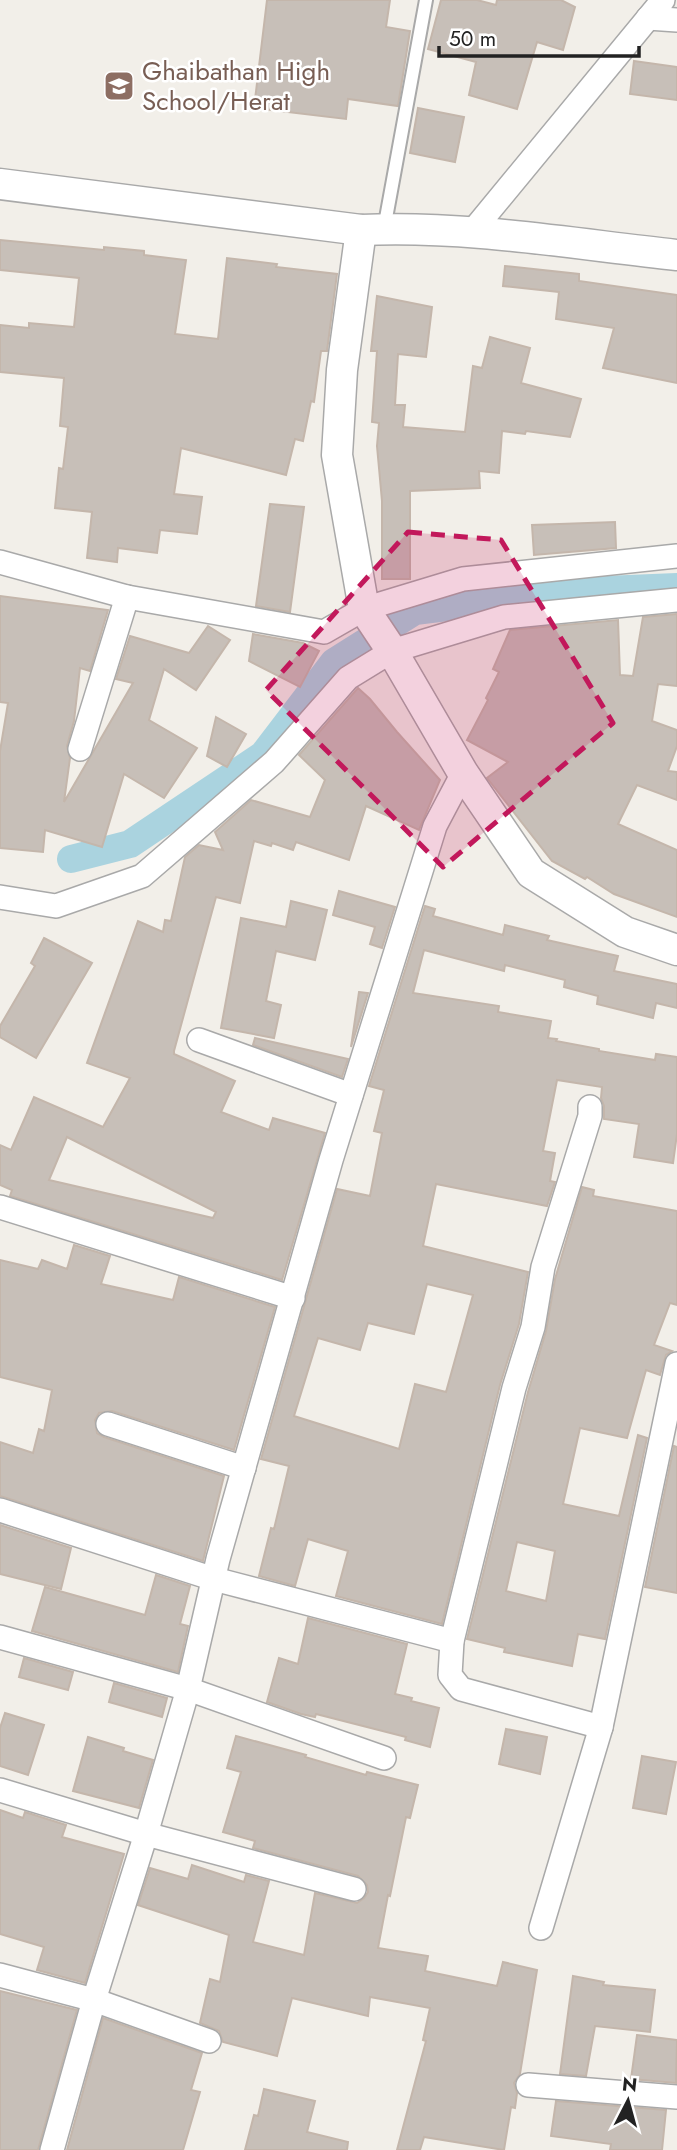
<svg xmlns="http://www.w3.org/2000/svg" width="677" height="2150" font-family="Jost,sans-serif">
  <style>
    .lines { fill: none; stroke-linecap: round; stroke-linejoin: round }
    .canal { stroke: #aad3df; stroke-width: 28 }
    .building { fill: #c7bfb8; stroke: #c4b6ab; stroke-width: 2; fill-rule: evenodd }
    .service-casing { stroke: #a9a9a9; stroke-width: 16 }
    .minor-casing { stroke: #a9a9a9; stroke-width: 26 }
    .tertiary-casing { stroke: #a9a9a9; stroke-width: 33 }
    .service { stroke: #fff; stroke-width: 12 }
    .minor { stroke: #fff; stroke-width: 23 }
    .tertiary { stroke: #fff; stroke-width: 30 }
    .marked { fill: #c2185b; fill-opacity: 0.2; stroke: #c2185b; stroke-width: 5; stroke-dasharray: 14 9; stroke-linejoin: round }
    .labels { text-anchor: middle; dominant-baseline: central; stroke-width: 5; stroke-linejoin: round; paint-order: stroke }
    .education-label { font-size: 26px; fill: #785e54; stroke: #fff; text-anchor: start }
  </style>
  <rect width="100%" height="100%" fill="#f2efe9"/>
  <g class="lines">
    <polyline class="canal" points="71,859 130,844 263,755 334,662 415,611 580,591 677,587"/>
  </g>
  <g class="building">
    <polygon points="267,0 390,0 386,27 410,31 398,106 348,99 346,119 254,108"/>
    <polygon points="441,0 477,0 496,5 497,0 561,0 575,7 563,50 537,42 517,109 469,95 476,62 428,49"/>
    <polygon points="634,61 677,67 677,100 630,94"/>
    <polygon points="418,108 464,117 455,162 410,153"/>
    <polygon points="0,240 104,250 104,247 144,251 144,255 186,260 175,334 218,339 227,258 277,264 276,267 337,274 327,351 321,351 314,402 311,401 303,441 295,439 286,475 181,448 174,494 202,497 197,534 160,530 157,553 118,548 117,562 87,558 92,512 55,508 59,468 63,469 68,427 60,426 64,378 0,372 0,325 29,328 29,323 74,327 79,278 0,270"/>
    <polygon points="505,266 579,274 579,281 677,295 677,383 603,368 614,328 556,319 559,292 503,286"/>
    <polygon points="377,296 432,307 426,357 398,354 395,405 405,405 403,427 465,432 473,366 482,368 490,337 530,348 521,383 581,399 570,437 526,431 525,434 502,431 499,473 479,471 480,488 410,491 410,579 382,579 382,501 377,446 379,423 372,422 377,351 371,351"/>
    <polygon points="270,504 304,507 290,612 256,606"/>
    <polygon points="615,522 616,548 534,555 532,525"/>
    <polygon points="0,596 108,610 90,671 80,668 74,721 67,746 70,758 64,802 133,683 116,679 130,636 189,653 208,626 230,640 196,690 164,669 149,720 197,748 164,798 124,774 102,847 45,830 43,852 0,848 0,751 8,703 0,702"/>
    <polygon points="677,614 677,686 658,684 652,721 677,730 677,746 668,771 677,772 677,800 637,785 618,824 677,850 677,917 614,894 587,877 585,879 552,861 487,778 508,762 467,740 488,700 486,698 499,672 493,669 510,630 618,620 620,675 633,676 643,617"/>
    <polygon points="253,634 303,643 319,651 300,687 249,661"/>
    <path d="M358,688L370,699L397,732L440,780L419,830L366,806L349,860L296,842L293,850L272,843L271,846L254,841L240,903L216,897L174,1051V1054L235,1081L221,1112L269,1130L273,1118L325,1133L282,1280L10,1196L12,1190L0,1185V1145L11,1150L34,1097L103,1127L130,1078L87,1063L138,921L163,932L165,920L171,921L185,857L199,845L223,850L215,832L251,800L310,817L325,780L299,755ZM67,1137L216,1212L213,1218L49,1180Z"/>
    <polygon points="216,717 246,734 227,767 207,756"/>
    <polygon points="339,891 395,907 382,948 370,944 375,927 333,915"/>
    <polygon points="291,901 327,910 315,960 276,951 266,1001 281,1005 274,1038 221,1028 241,918 286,927"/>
    <path d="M425,906L435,909L433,916L503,935L505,925L549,936L547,940L618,956L614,971L677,984V1008L656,1003L653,1018L597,1004L598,996L564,987L565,980L505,965L504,971L424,950L413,993L499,1006L498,1012L551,1021L548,1038L557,1039L556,1041L599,1049V1051L655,1060L656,1054L677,1057V1134L673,1163L634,1157L639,1124L604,1119V1106L601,1098L602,1087L557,1080L543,1151L555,1153L550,1181L555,1182L547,1206L436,1184L423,1246L528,1272L519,1324L500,1385L442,1624L336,1596L348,1551L308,1539L295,1586L259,1576L271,1528L274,1529L289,1466L261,1459L337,1189L370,1196L382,1133L374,1131L384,1090L369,1086ZM427,1284L473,1295L446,1392L415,1384L399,1449L294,1416L318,1338L360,1350L368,1323L414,1334Z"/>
    <polygon points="44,938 92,963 36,1058 0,1037 0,1026 35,966 31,963"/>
    <polygon points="359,992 368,993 351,1047"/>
    <polygon points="255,1038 348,1059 342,1077 253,1045"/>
    <path d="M582,1187L594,1190L593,1196L677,1211V1305L670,1303L654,1345L672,1351L666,1355L660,1375L646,1370L627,1438L580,1428L563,1504L619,1516L638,1435L647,1438L605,1639L578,1634L572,1666L504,1652L505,1648L467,1639L528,1392L546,1331L555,1279ZM517,1542L555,1551L546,1601L506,1591Z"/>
    <polygon points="74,1245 110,1256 101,1284 173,1300 179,1277 275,1307 234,1450 112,1411 99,1413 95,1420 97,1433 104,1437 224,1476 203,1561 0,1496 0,1442 33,1453 39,1429 44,1431 52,1390 0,1377 0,1260 38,1269 42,1260 67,1269"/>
    <polygon points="674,1446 677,1447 677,1593 645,1587"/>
    <polygon points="0,1525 71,1548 61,1589 0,1574"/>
    <polygon points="156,1575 190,1586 180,1624 188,1626 178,1672 32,1631 45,1587 145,1615"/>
    <polygon points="308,1618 407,1644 395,1694 412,1698 411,1701 439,1708 430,1747 405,1740 406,1737 316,1714 315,1717 301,1714 267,1702 279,1658 298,1664"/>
    <polygon points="24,1658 73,1672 68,1690 19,1677"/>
    <polygon points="114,1683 167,1698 162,1717 109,1702"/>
    <polygon points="5,1713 44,1725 28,1775 0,1766 0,1728"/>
    <polygon points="506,1729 547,1737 540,1774 499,1764"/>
    <polygon points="236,1736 306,1755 305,1757 366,1775 367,1772 418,1785 410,1818 406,1817 390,1896 388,1895 378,1948 428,1956 425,1971 497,1986 503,1962 537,1970 520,2074 514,2083 517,2093 515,2108 511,2107 504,2150 424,2137 420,2150 397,2150 426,2041 423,2040 430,2008 370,1997 368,2016 292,1998 277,2056 223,2042 219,2031 200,2023 210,1979 220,1982 229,1935 138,1905 150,1868 188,1879 192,1865 244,1882 246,1875 269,1881 253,1942 304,1955 315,1893 357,1903 364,1898 368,1892 367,1885 358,1876 253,1848 255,1841 223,1832 241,1772 227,1768"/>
    <polygon points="88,1737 124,1748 123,1751 153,1760 139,1808 73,1791"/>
    <polygon points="642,1756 676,1762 666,1814 633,1808"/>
    <polygon points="0,1810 23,1818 25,1812 66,1825 62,1837 124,1854 85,1983 37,1970 44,1947 0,1934"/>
    <polygon points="573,1976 604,1982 603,1985 655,1990 650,2032 595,2026 586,2076 560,2074"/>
    <polygon points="0,1991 77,2010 38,2150 0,2150"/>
    <polygon points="103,2018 202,2053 191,2090 200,2092 183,2150 67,2150"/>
    <polygon points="637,2035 677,2040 676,2083 631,2079"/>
    <polygon points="264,2089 315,2101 307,2132 348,2142 347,2150 245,2150 254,2115 258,2116"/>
    <polygon points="556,2101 666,2110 662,2150 610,2150 611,2144 551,2136"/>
  </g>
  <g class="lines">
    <g class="service-casing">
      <polyline id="service" points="384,229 426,0"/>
    </g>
    <g class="minor-casing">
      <g id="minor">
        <polyline points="648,18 677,20"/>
        <polyline points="471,233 663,0"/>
        <polyline points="0,562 127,597 324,632 364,609 463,579 677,556"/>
        <polyline points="80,749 127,597"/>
        <polyline points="0,897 56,906 142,876 274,762 348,678 392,651 504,617 677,600"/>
        <polyline points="199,1040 351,1095"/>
        <polyline points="590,1107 590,1116 543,1267 533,1327 514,1388 452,1641 450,1675 461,1689 601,1727"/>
        <polyline points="0,1207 293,1298"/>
        <polyline points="108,1424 244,1468"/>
        <polyline points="0,1510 214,1579 452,1641"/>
        <polyline points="0,1637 188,1689 384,1758"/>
        <polyline points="0,1790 146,1834 354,1889"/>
        <polyline points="541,1928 601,1727 677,1364"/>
        <polyline points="0,1975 94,2000 209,2041"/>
        <polyline points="528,2085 677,2097"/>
        <polyline points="52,2150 94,2000 146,1834 188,1689 218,1559 331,1160 435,826 463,773"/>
      </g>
    </g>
    <g class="tertiary-casing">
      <g id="tertiary">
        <path d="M0,184L361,230C465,225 574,244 677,255"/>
        <polyline points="361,230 342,370 337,455 364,609 392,651 463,773 531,873 625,932 677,950"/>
      </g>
    </g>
    <use href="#service" class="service"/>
    <use href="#minor" class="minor"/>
    <use href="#tertiary" class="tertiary"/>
  </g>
  <path class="marked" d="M408,532L501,540L613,723L443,867L266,690Z"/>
  <defs>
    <g id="school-square" transform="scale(1.575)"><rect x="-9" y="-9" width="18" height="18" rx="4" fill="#8d6e63" stroke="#fff"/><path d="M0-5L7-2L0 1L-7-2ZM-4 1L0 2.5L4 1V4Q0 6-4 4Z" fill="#fff"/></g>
  </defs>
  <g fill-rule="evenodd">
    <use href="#school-square" x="119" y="86"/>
  </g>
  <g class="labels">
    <g class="education-label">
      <text x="142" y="71">Ghaibathan High<tspan x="142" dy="30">School/Herat</tspan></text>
    </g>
  </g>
  <g transform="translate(628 2101) rotate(6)" stroke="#ffffff" stroke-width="5" paint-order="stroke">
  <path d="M0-5L12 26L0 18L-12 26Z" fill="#222222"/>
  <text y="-10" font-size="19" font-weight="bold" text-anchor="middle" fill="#222222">N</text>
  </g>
  <path d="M439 46v10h200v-10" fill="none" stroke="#222222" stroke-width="3.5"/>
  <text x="449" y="46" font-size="21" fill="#222222" stroke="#ffffff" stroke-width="5" paint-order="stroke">50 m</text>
</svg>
